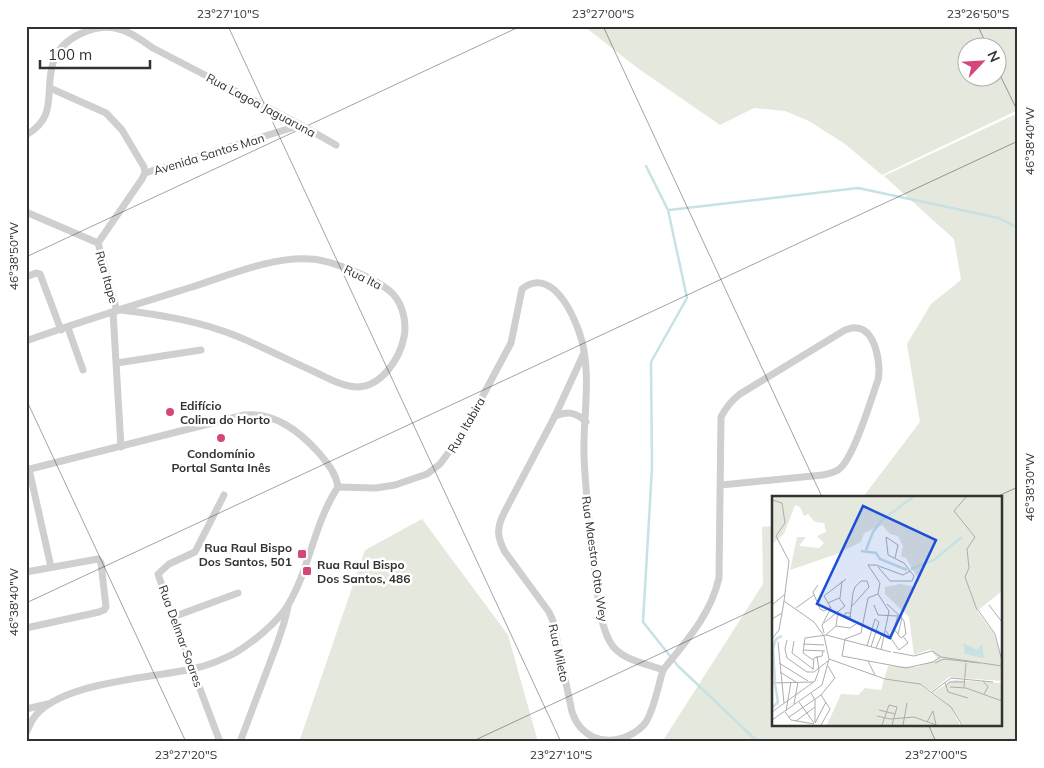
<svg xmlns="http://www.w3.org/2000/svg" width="1044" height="768" font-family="Mulish,sans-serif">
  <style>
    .green { fill: #e5e8dc; fill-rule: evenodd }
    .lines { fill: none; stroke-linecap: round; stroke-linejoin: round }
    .stream { stroke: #c7e2e4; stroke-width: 2.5 }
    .street { stroke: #cfcfcf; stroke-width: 7 }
    .ticks { fill: none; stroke: #323232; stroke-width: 1; stroke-opacity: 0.45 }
    .poi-dot { fill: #d5477a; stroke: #fff; stroke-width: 2 }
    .labels { text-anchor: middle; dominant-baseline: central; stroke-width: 5; stroke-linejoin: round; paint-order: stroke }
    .street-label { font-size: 12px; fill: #323232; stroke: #fff }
    .poi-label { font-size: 12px; font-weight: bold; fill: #323232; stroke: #fff; text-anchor: start }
    .inset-river { fill: none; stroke: #c7e2e4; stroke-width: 2.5 }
    .inset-road { fill: none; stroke: #adadad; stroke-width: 1 }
    .view { fill: #1d4ed8; fill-opacity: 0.15; stroke: #1d4ed8; stroke-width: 2.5 }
    .inset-edge { fill: none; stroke: #323232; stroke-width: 2.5 }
    .neatline { fill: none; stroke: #323232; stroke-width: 2 }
    .ticks-label { font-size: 12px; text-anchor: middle; fill: #323232 }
  </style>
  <rect width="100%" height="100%" fill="#fff"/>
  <g class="green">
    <path d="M584,26H1018V110L882,175L845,144L809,121L785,111L754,108L720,125L636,67ZM966,48H996V78H966Z"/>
    <polygon points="1018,113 1018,742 662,742 763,584 762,527 773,526 773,724 1000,724 1000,497 863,497 920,422 907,344 931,304 961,280 954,239 884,176"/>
    <polygon points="422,519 508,635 538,742 299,742 365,550"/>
  </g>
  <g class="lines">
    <g class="stream">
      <polyline points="646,166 668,210 687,298 651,362 652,468 643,622 678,666 758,742"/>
      <polyline points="669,210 858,188 999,218 1018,228"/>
    </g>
    <g class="street">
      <polyline points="50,88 106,113 122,130 144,167 145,173 142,179 98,243"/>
      <path d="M26,135C60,116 43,89 54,60C62,38 93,24 115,28C130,31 141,40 153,48L301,125L336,145"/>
      <polyline points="145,173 301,125"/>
      <polyline points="26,212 98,243"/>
      <polyline points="98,243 117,311"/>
      <polyline points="26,277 36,273 40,274 61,330"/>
      <polyline points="113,312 121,447"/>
      <polyline points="68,328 83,370"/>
      <path d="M26,341C81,321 137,304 192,287C230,275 270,257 310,259C332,260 378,279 393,294C403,305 407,323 404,337C400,358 382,386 358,387C343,387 328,378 315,372C290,361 265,348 239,337C200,321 162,315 121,310"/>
      <path d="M584,353L555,416L505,511C497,526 496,536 505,552L549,612L553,621L572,712C580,736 603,747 628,736C634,733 642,728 646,722C655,707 658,686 663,670"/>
      <polyline points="117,363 201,350"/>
      <path d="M555,416C568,411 576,412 586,422"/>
      <polyline points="29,469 51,567"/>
      <path d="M26,470L244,415C275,412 299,431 319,453C328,464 336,473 338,487"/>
      <path d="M338,487L376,488L395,485L427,474L440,464L463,433L511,343L522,289C555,263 580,326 584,351C590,386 583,420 584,454C585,494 591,532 595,572C598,594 599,622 610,642C620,660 645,663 663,670C687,640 710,616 719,578L721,417C726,407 731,401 740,394L845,330C849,329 853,327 857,328C876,330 881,365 878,380C871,399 853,461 838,470C833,473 828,474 823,475L721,485"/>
      <polyline points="26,572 98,559 101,563 106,607 104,610 99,612 26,628"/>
      <polyline points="173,617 238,593"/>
      <polyline points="26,709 48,704"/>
      <path d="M26,733C28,729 30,724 33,719C57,682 152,678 192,669C206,666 222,660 235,653C252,643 278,622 288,605C310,568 314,523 338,487"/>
      <polyline points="220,742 173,617 158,574 169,564 195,552 224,495"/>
      <polyline points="240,742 277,644 284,623 288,607"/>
    </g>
  </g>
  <path class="ticks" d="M228,26L561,742M603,26L822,497M978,26L988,48M996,67L1018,112M26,257L521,26M26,399L186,742M996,497L1018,487M26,603L1018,141M928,724L936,742M471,742L773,601"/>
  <g class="poi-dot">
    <circle cx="170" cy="412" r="5"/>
    <circle cx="221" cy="438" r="5"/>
    <rect x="297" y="549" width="10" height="10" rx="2.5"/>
    <rect x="302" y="566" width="10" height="10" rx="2.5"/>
  </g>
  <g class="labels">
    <g class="street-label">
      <text transform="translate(261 105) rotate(28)">Rua Lagoa Jaguaruna</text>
      <text transform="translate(209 154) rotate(-17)">Avenida Santos Man</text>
      <text transform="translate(107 277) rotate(74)">Rua Itape</text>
      <text transform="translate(363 277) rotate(26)">Rua Ita</text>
      <text transform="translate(466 425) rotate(-60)">Rua Itabira</text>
      <text transform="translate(595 559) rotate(82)">Rua Maestro Otto Wey</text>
      <text transform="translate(181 636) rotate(70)">Rua Delmar Soares</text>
      <text transform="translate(559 653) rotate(78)">Rua Mileto</text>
    </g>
    <g class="poi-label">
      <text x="180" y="405">Edifício<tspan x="180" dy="14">Colina do Horto</tspan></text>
      <text x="221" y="453" text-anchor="middle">Condomínio<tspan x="221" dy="14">Portal Santa Inês</tspan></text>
      <text x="292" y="547" text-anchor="end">Rua Raul Bispo<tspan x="292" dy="14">Dos Santos, 501</tspan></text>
      <text x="317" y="564">Rua Raul Bispo<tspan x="317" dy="14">Dos Santos, 486</tspan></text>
    </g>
  </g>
  <g transform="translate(772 496)">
    <rect width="230" height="230" fill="#fff"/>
    <path d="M0,1H230V95L205,115L222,138L230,165V185L177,181L160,195L146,188L179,211L188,229H55L69,198L86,199L93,192L109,194L116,170L145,171L166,163L158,153L142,159L137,121L113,98V91L128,88L144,91L146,82L134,62L129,60L131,50L126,40L118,38L110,29L92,37L89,46L65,58L18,74L25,41H34L27,50L47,52L52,47L45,40L54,36L52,27L43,26L36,18L32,20L28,11L23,9L12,38L0,48ZM182,184L230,187V229H191L180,212L161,196Z" fill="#e5e8dc"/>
    <path d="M191,147L205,154L210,148L212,162L193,158Z" fill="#c7e2e4"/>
    <path class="inset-river" d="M94,54L101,36L110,24L141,1M89,55L104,57L108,63L135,74M139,73L162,64L190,41M3,186L1,152L4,143L10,140M0,212L6,206L3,188"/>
    <path class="inset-road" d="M194,1L182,15L203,41L195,53L197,72L193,81L205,114M0,4L10,7L13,27L4,40L17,65L12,105L42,126L52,140L57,163L113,183L148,188L179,211L190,229M106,71L118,85H140L142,80L138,75M46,89L41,96L48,113L52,115L59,111M106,98L108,87L96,69H104L131,79L138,75L132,67L116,59V58L114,41L126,49L123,62M106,98L117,115L109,154M68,102L70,85M56,107L67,102L73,110M115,108L130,122L132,125L134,138L129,142L122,133L126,119M0,109L12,99M102,109L106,119L125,120M217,109L230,126M80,110L97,91L95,85H89L83,91L81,97L80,105L78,123L90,130M24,112L42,99M206,114L223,138L230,165M79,121L73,120V117H79M0,123L10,117L12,105M52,127L73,110M64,130L78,132L84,128M114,135L127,154M52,137L50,129L59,112L52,100L74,83M126,138L130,122M54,139L64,130L66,115M0,143L7,134L10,117M15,144L13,153L15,162L35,176H42L56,165M22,145L20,157L41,173M6,146L12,207M31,148L52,149M95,150L103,123L107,126L99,151M104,152L110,138M31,154L53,155M127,154L136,147L131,140M121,156L142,160L160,155L169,161L230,170M70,160L134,172L161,166L168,161M70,160L73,143L89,137L96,102L106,98M41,164L31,157L33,142L54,139L119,156M96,165L103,179M7,167L36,185M163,167L172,163L208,167M41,174L42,162L50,160L51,155M8,176L24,186M211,185L216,191L212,198M173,186L176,196L196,202M0,187L41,186M174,190L177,186H192M178,191L194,192L230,205M192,191L194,167M160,196L179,182L221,186M39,197L43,204V226M27,206L42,227M22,208L26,186M107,214L123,218M14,215L19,186M0,216L43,185L47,174L45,160M13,216L19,224L42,228M105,220L118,223L142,221L164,229M17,221L49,199M0,224L50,189L57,163M24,225L43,211M155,226L161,215L164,229M43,227L54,206M49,229L58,213L49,199L63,182L56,170M110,229L117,209L125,211L120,229M131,229L135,207"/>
    <path class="view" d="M91,10L164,44L118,142L45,108Z"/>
    <rect width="230" height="230" class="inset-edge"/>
  </g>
  <rect width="1044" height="768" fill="none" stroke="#ffffff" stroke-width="55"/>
  <g transform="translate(982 62) rotate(65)"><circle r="24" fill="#ffffff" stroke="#adadad"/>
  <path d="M0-4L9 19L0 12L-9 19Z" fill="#d5477a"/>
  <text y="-8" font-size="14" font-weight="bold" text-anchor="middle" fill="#323232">N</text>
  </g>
  <path d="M40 60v8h110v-8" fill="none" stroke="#323232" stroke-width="2.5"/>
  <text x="48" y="60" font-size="15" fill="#323232" stroke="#ffffff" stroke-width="4" paint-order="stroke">100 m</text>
  <rect x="28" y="28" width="988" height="712" class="neatline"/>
  <g class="ticks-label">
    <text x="228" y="18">23°27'10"S</text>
    <text x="603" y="18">23°27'00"S</text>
    <text x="978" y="18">23°26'50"S</text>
    <text transform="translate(1030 141) rotate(-90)" y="4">46°38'40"W</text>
    <text transform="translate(14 256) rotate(-90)" y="4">46°38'50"W</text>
    <text transform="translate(1030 487) rotate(-90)" y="4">46°38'30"W</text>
    <text transform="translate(14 602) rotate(-90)" y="4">46°38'40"W</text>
    <text x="186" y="759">23°27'20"S</text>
    <text x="561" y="759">23°27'10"S</text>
    <text x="936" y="759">23°27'00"S</text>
  </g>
</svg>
